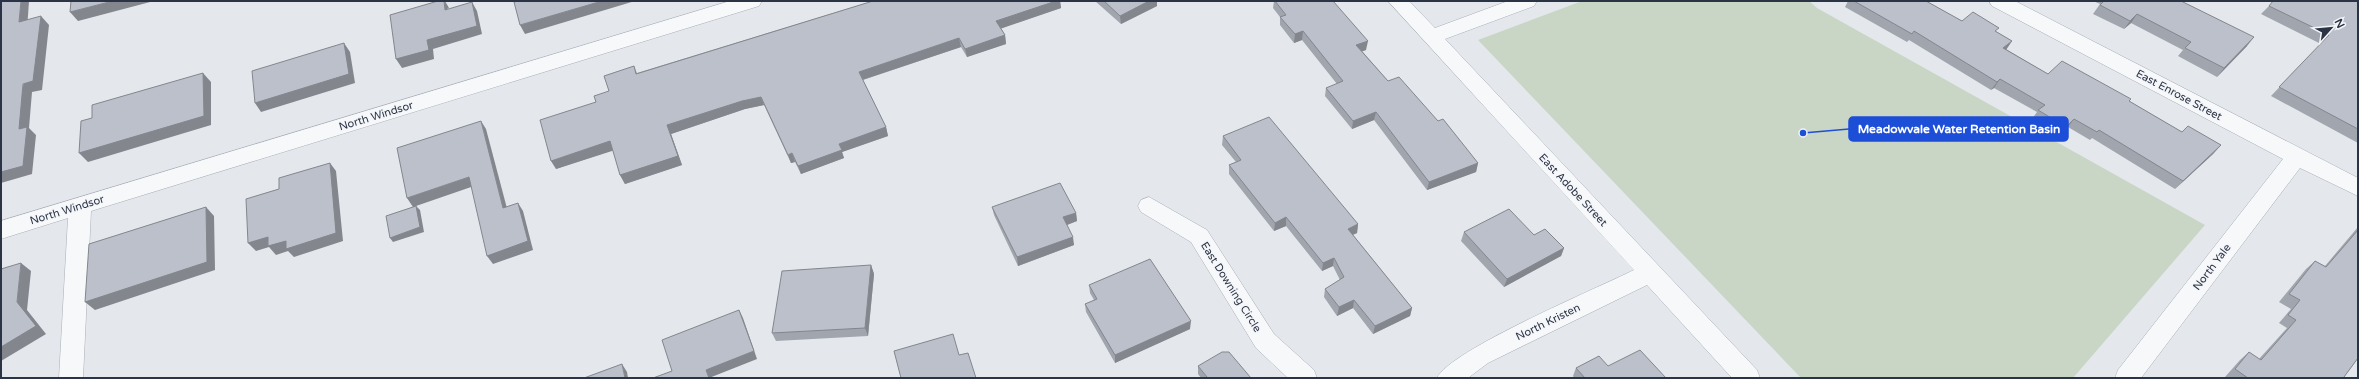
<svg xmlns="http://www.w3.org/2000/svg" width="2359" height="379" font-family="'Varela Round',sans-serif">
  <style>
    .green { fill: #c9d6c5 }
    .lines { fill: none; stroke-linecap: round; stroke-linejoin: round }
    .minor-casing { stroke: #a9aeb7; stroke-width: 1 }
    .minor { fill: #f7f8fa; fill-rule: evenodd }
    .wall { fill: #a1a5ae }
    .shaded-wall { fill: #83868d }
    .building { fill: #bbc0ca; stroke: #83868d }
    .labels { text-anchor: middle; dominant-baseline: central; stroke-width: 3; stroke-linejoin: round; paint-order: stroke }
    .street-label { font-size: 11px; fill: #2b3445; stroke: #f4f6f9 }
    .leader { fill: none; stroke: #1d4ed8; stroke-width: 1.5 }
    .callout-dot { fill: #1d4ed8; stroke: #f4f6f9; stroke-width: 1.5 }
    .callout { fill: #1d4ed8; stroke: #1d4ed8; stroke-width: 1.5 }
    .callout-label { font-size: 12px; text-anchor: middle; font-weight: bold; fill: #fff }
  </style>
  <rect width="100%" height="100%" fill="#e4e7ec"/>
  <polygon class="green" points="1582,1 1809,1 1817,8 2205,225 2073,378 1801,378 1478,40"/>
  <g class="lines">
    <g class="minor-casing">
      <g id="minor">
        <polygon points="730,1 762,1 759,6 91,211 83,378 59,378 68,218 1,239 1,221"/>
        <path d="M1388,1H1409L1435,28L1508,1H1537L1534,6L1445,39L1757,370L1760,378H1732L1647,285L1488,363L1468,378H1437C1450,350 1598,288 1634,270Z"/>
        <polygon points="1989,1 2015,1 2358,178 2358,196 2300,168 2141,378 2115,378 2118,370 2283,159 1992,6"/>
        <polygon points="1149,197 1207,230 1274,334 1314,370 1317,378 1288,378 1256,348 1191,242 1141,212 1138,206 1141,200"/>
      </g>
    </g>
    <use href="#minor" class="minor"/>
  </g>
  <g class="wall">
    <polygon points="873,1 1060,1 1061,8 1001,28 1005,35 1006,44 967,57 961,47 863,80 886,127 888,136 842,152 844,158 801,174 795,162 791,163 764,105 745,109 671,134 682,165 625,184 620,175 613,150 556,169 596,102 609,91 634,66 637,73"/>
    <polygon points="1095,1 1157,1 1157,6 1121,24"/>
    <polygon points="1274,1 1333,1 1366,50 1362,51 1388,81 1438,121 1478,163 1476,172 1427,190 1374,120 1352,129 1325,96 1326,88 1337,84 1302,40 1294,43 1280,25 1280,17 1273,8"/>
    <polygon points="1848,1 1926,1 1962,21 1997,32 2012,41 2006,49 2048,74 2129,101 2182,132 2221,145 2213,154 2175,189 2092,138 2090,140 2068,127 2059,135 2032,119 2037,112 1994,88 1991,90 1909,40 1907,42 1845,7"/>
    <polygon points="2093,1 2181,1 2247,46 2217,77 2178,56 2183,50 2131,23 2124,29 2093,14 2100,4"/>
    <polygon points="2358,2 2358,143 2271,96 2321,44 2261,14 2269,6"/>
    <polygon points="1223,136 1358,224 1357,233 1353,235 1412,308 1410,316 1373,334 1353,308 1337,316 1324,297 1325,289 1340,280 1333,266 1322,271 1286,226 1274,231 1229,174 1229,165 1236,162 1222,145"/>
    <polygon points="992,207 1076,213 1077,221 1067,225 1074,245 1018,266 994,215"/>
    <polygon points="2358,227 2358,358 2344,377 2347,378 2227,378 2225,377 2240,360 2249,352 2259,359 2287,328 2279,323 2291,309 2279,302 2306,269 2315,261 2325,266"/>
    <polygon points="1464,232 1534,235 1564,248 1561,256 1504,287 1461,241"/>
    <polygon points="871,265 874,274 868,336 776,341 772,333"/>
    <polygon points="1089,285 1190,329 1115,363 1086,312 1085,304 1094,300 1090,293"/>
    <polygon points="1198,366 1251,378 1201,378 1198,374"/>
    <polygon points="1576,368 1666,378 1574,378 1573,376"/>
  </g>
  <g class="shaded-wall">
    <polygon points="21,1 29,1 27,30 19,22"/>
    <polygon points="113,1 154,1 78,21 70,12"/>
    <polygon points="444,1 445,1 449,8 445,10"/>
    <polygon points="602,1 635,1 525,34 520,25"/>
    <polygon points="1056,1 1060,1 1061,8 997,30 996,21"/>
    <polygon points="1149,1 1157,1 1157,6 1121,24 1120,16"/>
    <polygon points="472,2 477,11 482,34 433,49 434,59 402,68 396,59 427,40"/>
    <polygon points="2137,14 2131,23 2124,29 2130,21"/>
    <polygon points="41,16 49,25 42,90 32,92 29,128 36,135 32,174 1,183 1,172"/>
    <polygon points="1303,31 1302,40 1294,43 1295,34"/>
    <polygon points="1005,35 1006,44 967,57 965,49"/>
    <polygon points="2254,37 2247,46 2217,77 2224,68"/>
    <polygon points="959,38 961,47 862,80 859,72"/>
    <polygon points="1368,41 1366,50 1355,54 1356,45"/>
    <polygon points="2012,41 2006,50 2003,48"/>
    <polygon points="344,43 350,52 355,83 261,112 255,103"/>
    <polygon points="203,73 211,82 211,125 88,162 79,153"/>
    <polygon points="2000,79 1994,88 1991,90 1997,82"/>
    <polygon points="761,97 764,105 745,109 671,134 682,165 625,184 620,175 667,125 742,101"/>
    <polygon points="1376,112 1374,120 1352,129 1353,121"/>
    <polygon points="2074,119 2068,127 2059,135 2066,127"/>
    <polygon points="481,121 486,129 509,216 503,208"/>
    <polygon points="886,127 888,136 842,152 844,158 801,174 798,166 839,144"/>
    <polygon points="610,141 615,150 556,169 551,161"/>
    <polygon points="2221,145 2213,154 2175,189 2183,181"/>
    <polygon points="792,153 795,162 791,163 788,155"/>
    <polygon points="330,163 336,171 343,241 294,257 288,251 276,255 269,247 256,251 248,243"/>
    <polygon points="1478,163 1476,172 1427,190 1429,182"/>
    <polygon points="469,177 474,186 416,206 420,210 424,232 393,242 390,238 413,207 407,198"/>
    <polygon points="518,203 523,211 533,250 493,264 487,256"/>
    <polygon points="206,207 214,216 215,270 95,310 85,302"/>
    <polygon points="1076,213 1077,221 1064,226 1063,217"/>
    <polygon points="1286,217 1286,226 1274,231 1275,223"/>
    <polygon points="1358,224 1357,233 1347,237 1348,229"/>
    <polygon points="1073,237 1074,245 1018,266 1017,257"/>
    <polygon points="1564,248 1561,256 1504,287 1507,279"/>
    <polygon points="1334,258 1333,266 1322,271 1323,263"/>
    <polygon points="21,263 31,271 27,310 46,334 1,361 1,347 17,302"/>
    <polygon points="871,265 874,274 868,336 865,328"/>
    <polygon points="1354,300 1353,308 1337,316 1339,307"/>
    <polygon points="1412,308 1410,316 1373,334 1375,326"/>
    <polygon points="739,310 743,318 757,359 709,378 706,370"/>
    <polygon points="1191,321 1190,329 1115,363 1115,355"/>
    <polygon points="622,364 627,372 628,378 625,378"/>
  </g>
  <g class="building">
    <polygon points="1,1 21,1 19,22 41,16 33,81 23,84 19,129 27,127 23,166 1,172"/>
    <polygon points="71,1 113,1 70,12"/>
    <polygon points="438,1 444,1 445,10 472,2 477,26 427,40 429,50 396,59 390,15"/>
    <polygon points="518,1 602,1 520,25 514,2"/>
    <polygon points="873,1 1056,1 996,21 1005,35 965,49 959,38 859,72 886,127 839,144 842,150 798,166 792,153 788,155 761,97 742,101 667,125 678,156 620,175 610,141 551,161 540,120 596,102 594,96 609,91 604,76 634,66 636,74"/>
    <polygon points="1104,1 1149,1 1120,16"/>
    <polygon points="1275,1 1333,1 1368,41 1356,45 1388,81 1399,77 1438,121 1443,119 1478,163 1429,182 1376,112 1353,121 1326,88 1343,81 1303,31 1295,34 1280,17 1286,15"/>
    <polygon points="1854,1 1926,1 1962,21 1973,12 1999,28 1995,31 2012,41 2003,48 2048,74 2062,61 2131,99 2129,101 2182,132 2188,126 2221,145 2183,181 2099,130 2097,132 2074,119 2066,127 2038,110 2045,105 2000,79 1997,82 1914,31 1912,34"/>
    <polygon points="2104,1 2181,1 2254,37 2224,68 2185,48 2191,42 2137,14 2130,21 2100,5"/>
    <polygon points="2273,1 2355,1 2358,2 2358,129 2279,87 2329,35 2269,6"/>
    <polygon points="344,43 349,74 255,103 252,71"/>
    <polygon points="203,73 204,116 79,153 81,121 92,118 92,105"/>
    <polygon points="1269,117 1358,224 1348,229 1412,308 1375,326 1354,300 1339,307 1325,289 1344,277 1334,258 1323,263 1286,217 1275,223 1229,165 1241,160 1223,136"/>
    <polygon points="481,121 503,208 518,203 528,241 487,256 469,177 407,198 397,148"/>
    <polygon points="330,163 336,233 286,249 286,241 268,246 268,237 248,243 246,199 279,189 279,178"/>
    <polygon points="1060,183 1076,213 1063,217 1073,237 1017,257 992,207"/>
    <polygon points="416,206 420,227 390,238 386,216"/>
    <polygon points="206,207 207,262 85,302 89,244"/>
    <polygon points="1509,209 1534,235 1545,229 1564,248 1507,279 1464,232"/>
    <polygon points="2358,230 2358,358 2344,377 2347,378 2248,378 2235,369 2249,352 2261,360 2296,320 2288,315 2300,300 2289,294 2315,261 2326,267"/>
    <polygon points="1150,259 1191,321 1115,355 1085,304 1097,299 1089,285"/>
    <polygon points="21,263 17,302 36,326 1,347 1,269"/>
    <polygon points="871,265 865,328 772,333 782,271"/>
    <polygon points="739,310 754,351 706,370 709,378 653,378 672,371 662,340"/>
    <polygon points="953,334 959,355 968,353 976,378 901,378 894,351"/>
    <polygon points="1640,350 1666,378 1585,378 1576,368 1599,356 1608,366"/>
    <polygon points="1222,352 1229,352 1251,378 1207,378 1207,377 1198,366"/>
    <polygon points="622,364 625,378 584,378"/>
  </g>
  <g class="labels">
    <g class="street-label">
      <text transform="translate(2179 95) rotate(28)">East Enrose Street</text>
      <text transform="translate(376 116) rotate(-17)">North Windsor</text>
      <text transform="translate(1573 190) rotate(47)">East Adobe Street</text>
      <text transform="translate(67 210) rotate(-17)">North Windsor</text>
      <text transform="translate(2212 267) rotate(-53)">North Yale</text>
      <text transform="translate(1231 287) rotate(58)">East Downing Circle</text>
      <text transform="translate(1548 322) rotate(-26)">North Kristen</text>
    </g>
  </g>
  <path class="leader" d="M1803 133L1849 129"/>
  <circle class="callout-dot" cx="1803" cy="133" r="4"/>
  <rect class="callout" x="1849" y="117" width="219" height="24" rx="4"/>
  <g class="callout-label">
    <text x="1959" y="133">Meadowvale Water Retention Basin</text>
  </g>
  <rect width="2359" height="379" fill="none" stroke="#2b3445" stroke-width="4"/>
  <g transform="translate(2331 28) rotate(63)" stroke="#f4f6f9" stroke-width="3" paint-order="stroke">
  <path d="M0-3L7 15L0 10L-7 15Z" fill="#2b3445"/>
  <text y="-6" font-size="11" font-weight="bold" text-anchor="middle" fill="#2b3445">N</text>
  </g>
</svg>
